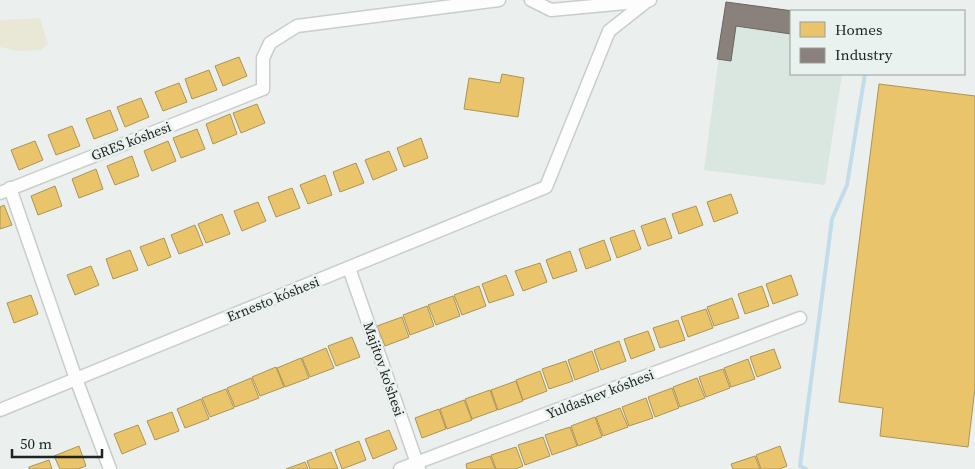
<svg xmlns="http://www.w3.org/2000/svg" width="975" height="469" font-family="'Source Serif 4',serif">
  <style>
    .built { fill: #dae6e0 }
    .green { fill: #e9e8d6 }
    .homes { fill: #e9c46a; stroke: #ac9454 }
    .industry { fill: #8a817c; stroke: #6a6561 }
    .lines { fill: none; stroke-linecap: round; stroke-linejoin: round }
    .stream { stroke: #c3dcea; stroke-width: 4 }
    .minor-casing { stroke: #c9cdcc; stroke-width: 15 }
    .minor { stroke: #fcfdfc; stroke-width: 12 }
    .labels { text-anchor: middle; dominant-baseline: central; stroke-width: 5; stroke-linejoin: round; paint-order: stroke }
    .street-label { font-size: 14px; fill: #1f2321; stroke: #e9f2ee }
  </style>
  <rect width="100%" height="100%" fill="#ebf0ee"/>
  <polygon class="built" points="726,2 793,11 791,11 791,74 842,74 825,185 704,170"/>
  <polygon class="green" points="40,18 48,44 41,50 18,51 0,47 0,20"/>
  <g class="homes">
    <polygon points="239,57 247,76 223,86 215,66"/>
    <polygon points="209,70 217,90 192,99 185,79"/>
    <polygon points="502,74 524,78 518,117 464,109 469,78 500,83"/>
    <polygon points="179,83 187,102 163,111 155,92"/>
    <polygon points="879,84 975,96 975,388 968,447 880,436 883,408 839,402"/>
    <polygon points="141,98 149,117 125,127 117,107"/>
    <polygon points="257,104 265,123 241,133 233,113"/>
    <polygon points="110,110 118,130 94,139 86,119"/>
    <polygon points="230,114 237,134 213,144 206,124"/>
    <polygon points="72,126 80,146 56,155 48,135"/>
    <polygon points="197,129 205,149 181,158 173,138"/>
    <polygon points="421,138 428,158 404,167 397,148"/>
    <polygon points="35,141 43,160 19,170 11,150"/>
    <polygon points="168,141 176,161 152,171 144,151"/>
    <polygon points="389,151 397,170 373,180 365,160"/>
    <polygon points="132,156 139,176 115,185 107,166"/>
    <polygon points="356,163 364,183 340,192 333,172"/>
    <polygon points="96,169 103,189 79,198 72,179"/>
    <polygon points="325,175 332,195 308,204 300,185"/>
    <polygon points="55,186 62,206 38,215 31,196"/>
    <polygon points="292,188 300,208 276,217 268,197"/>
    <polygon points="731,194 738,213 714,222 707,202"/>
    <polygon points="258,202 266,221 242,231 234,211"/>
    <polygon points="4,205 12,225 0,229 0,207"/>
    <polygon points="696,206 703,225 679,234 672,214"/>
    <polygon points="222,214 230,234 206,243 198,224"/>
    <polygon points="665,218 672,238 648,246 641,226"/>
    <polygon points="195,225 203,245 179,254 171,235"/>
    <polygon points="634,230 641,249 617,258 610,238"/>
    <polygon points="164,238 171,257 148,266 140,247"/>
    <polygon points="604,240 611,260 586,269 579,249"/>
    <polygon points="130,250 138,270 113,279 106,259"/>
    <polygon points="570,251 577,271 553,279 546,260"/>
    <polygon points="540,263 547,282 523,291 515,271"/>
    <polygon points="91,266 99,285 75,295 67,275"/>
    <polygon points="506,275 514,295 489,303 482,284"/>
    <polygon points="791,275 798,295 773,304 766,284"/>
    <polygon points="479,286 486,306 462,315 454,295"/>
    <polygon points="762,286 769,306 745,314 738,294"/>
    <polygon points="31,295 38,314 14,323 7,303"/>
    <polygon points="453,296 460,316 436,325 428,305"/>
    <polygon points="732,298 739,318 714,326 707,307"/>
    <polygon points="427,306 434,326 410,335 403,315"/>
    <polygon points="706,309 713,328 688,337 681,317"/>
    <polygon points="402,317 409,337 385,346 377,326"/>
    <polygon points="678,320 685,340 660,348 653,328"/>
    <polygon points="648,331 655,350 631,359 624,339"/>
    <polygon points="352,337 360,357 336,366 328,346"/>
    <polygon points="619,341 626,361 601,370 594,350"/>
    <polygon points="326,348 334,368 310,377 302,358"/>
    <polygon points="774,349 781,368 757,377 750,357"/>
    <polygon points="592,351 599,371 575,380 568,360"/>
    <polygon points="301,358 309,378 285,387 277,368"/>
    <polygon points="748,359 755,379 731,387 724,368"/>
    <polygon points="566,361 573,381 549,389 542,369"/>
    <polygon points="276,367 284,387 260,396 252,377"/>
    <polygon points="723,369 730,388 706,397 699,377"/>
    <polygon points="540,371 547,391 523,400 516,380"/>
    <polygon points="251,378 259,398 235,407 227,388"/>
    <polygon points="697,378 705,398 680,407 673,387"/>
    <polygon points="516,381 523,401 498,410 491,390"/>
    <polygon points="672,388 679,408 655,417 648,397"/>
    <polygon points="226,389 234,408 210,417 202,398"/>
    <polygon points="490,390 497,410 472,419 465,399"/>
    <polygon points="646,398 653,418 629,426 622,407"/>
    <polygon points="201,399 209,419 185,428 177,409"/>
    <polygon points="464,400 472,420 447,429 440,409"/>
    <polygon points="620,408 628,427 603,436 596,417"/>
    <polygon points="439,409 446,429 422,438 415,418"/>
    <polygon points="172,412 179,431 155,440 147,421"/>
    <polygon points="595,417 602,437 578,446 571,426"/>
    <polygon points="138,425 146,444 122,454 114,434"/>
    <polygon points="570,427 577,446 552,455 545,435"/>
    <polygon points="389,430 397,449 373,459 365,439"/>
    <polygon points="543,437 550,456 525,465 518,445"/>
    <polygon points="359,441 366,460 342,469 335,450"/>
    <polygon points="79,446 86,466 78,469 60,469 54,456"/>
    <polygon points="780,446 787,466 780,469 761,469 756,455"/>
    <polygon points="516,447 523,466 516,469 496,469 491,455"/>
    <polygon points="331,452 338,469 310,469 307,461"/>
    <polygon points="490,456 495,469 467,469 466,464"/>
    <polygon points="755,456 760,469 733,469 731,464"/>
    <polygon points="49,460 52,469 29,469 29,467"/>
    <polygon points="305,462 308,469 286,469"/>
  </g>
  <polygon class="industry" points="726,2 793,11 791,11 791,34 736,26 731,61 717,59"/>
  <g class="lines">
    <polyline class="stream" points="806,469 800,466 832,219 847,185 865,74"/>
    <g class="minor-casing">
      <g id="minor">
        <polyline points="531,0 551,10 647,1"/>
        <polyline points="10,188 76,379 110,469"/>
        <polyline points="0,193 263,89 263,58 270,43 297,26 499,0"/>
        <polyline points="349,268 419,469"/>
        <polyline points="0,410 546,187 609,31 647,1 650,0"/>
        <polyline points="400,469 800,318"/>
      </g>
    </g>
    <use href="#minor" class="minor"/>
  </g>
  <g class="labels">
    <g class="street-label">
      <text transform="translate(131 141) rotate(-21)">GRES kóshesi</text>
      <text transform="translate(273 299) rotate(-22)">Ernesto kóshesi</text>
      <text transform="translate(384 369) rotate(71)">Majitov ko'shesi</text>
      <text transform="translate(600 394) rotate(-21)">Yuldashev kóshesi</text>
    </g>
  </g>
  <rect x="790" y="10" width="175" height="65" fill="#e9f2ee" stroke="#989f9c"/>
  <rect x="800" y="22" width="25" height="15" fill="#e9c46a" stroke="#989f9c"/>
  <text x="835" y="35" font-size="15" fill="#1f2321">Homes</text>
  <rect x="800" y="48" width="25" height="15" fill="#8a817c" stroke="#989f9c"/>
  <text x="835" y="60" font-size="15" fill="#1f2321">Industry</text>
  <path d="M12 449v8h90v-8" fill="none" stroke="#1f2321" stroke-width="2.5"/>
  <text x="20" y="449" font-size="15" fill="#1f2321" stroke="#e9f2ee" stroke-width="4" paint-order="stroke">50 m</text>
</svg>
